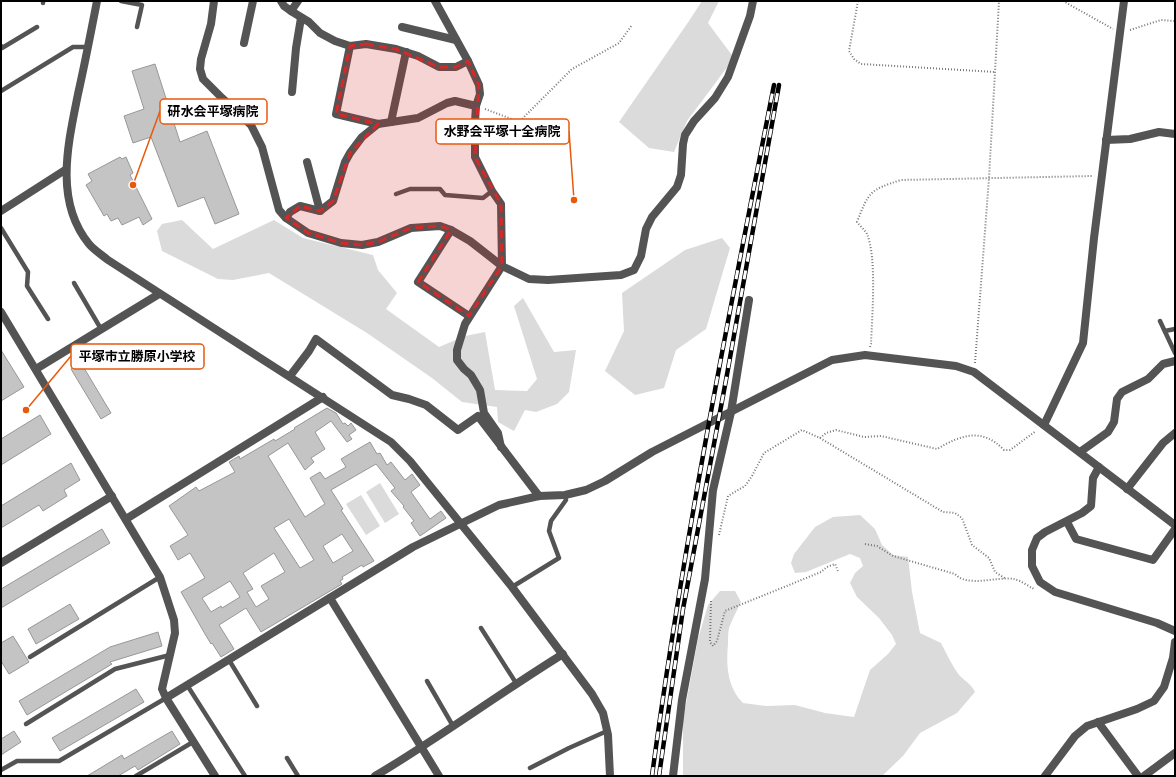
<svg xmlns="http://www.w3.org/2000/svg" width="1176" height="777" font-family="'DM Sans','Noto Sans JP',sans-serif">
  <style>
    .green { fill: #dbdbdb }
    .building { fill: #c4c4c4; stroke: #989898; fill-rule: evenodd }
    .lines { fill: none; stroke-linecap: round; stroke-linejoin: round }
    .path { stroke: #767676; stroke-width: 2; stroke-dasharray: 1 2; stroke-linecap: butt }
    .service { stroke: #545454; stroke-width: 4.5 }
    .minor { stroke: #545454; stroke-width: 8 }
    .tertiary { stroke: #545454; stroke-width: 8 }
    .rail-casing { stroke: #000; stroke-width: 4.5 }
    .rail { stroke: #fff; stroke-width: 3; stroke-dasharray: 9; stroke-linecap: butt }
    .marked { fill: #d62828; fill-opacity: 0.2; stroke: #d62828; stroke-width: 3; stroke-dasharray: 8 5; stroke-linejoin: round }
    .leader { fill: none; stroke: #e8590c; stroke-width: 1.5 }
    .callout-dot { fill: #e8590c; stroke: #fff; stroke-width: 1.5 }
    .callout { fill: #fff; stroke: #e8590c; stroke-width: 1.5 }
    .callout-label { font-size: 13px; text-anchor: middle; font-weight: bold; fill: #000 }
  </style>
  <rect width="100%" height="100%" fill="#fff"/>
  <g class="green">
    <polygon points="702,1 719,1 708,23 734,58 687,121 674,152 649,148 619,122 689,21"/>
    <polygon points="182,220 213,249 274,220 303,238 373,255 378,270 397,293 386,309 439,347 465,336 485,332 495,390 527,391 537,379 514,306 523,298 554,352 576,350 569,392 557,404 536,412 525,410 514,431 498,422 497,407 462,402 432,378 367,333 269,273 233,280 218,279 162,251 157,231 162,224"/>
    <polygon points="722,238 730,248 706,329 676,350 664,388 635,395 605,371 624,331 622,293 685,250"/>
    <polygon points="380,483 399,514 385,523 366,492"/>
    <polygon points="361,495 380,526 366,535 346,504"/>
    <path d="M860,515L875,529L882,545L893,555L908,557L912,592L920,633L941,643C947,654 952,666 960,676C966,682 971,684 975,692L957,713L920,733L903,756L882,776H683V720L698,639L708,605L720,591H735L741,602C737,611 732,619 729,628C728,633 728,639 728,644C726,665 727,687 743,703L767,706L795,705L825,713L854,717L870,670L888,654L896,644L892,635L879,618L857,597L850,583L855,573L863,566L860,558L850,554L806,572L795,573L791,563L794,554L815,527L833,517Z"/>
  </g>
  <g class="building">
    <polygon points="155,64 180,142 207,131 239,214 215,224 204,197 178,207 151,137 133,143 124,116 144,109 132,71"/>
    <polygon points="120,157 122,159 126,157 133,173 130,175 152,219 143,225 139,217 122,225 118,218 111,221 107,214 104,216 86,185 92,181 88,174"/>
    <polygon points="1,350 24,387 1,401"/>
    <polygon points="81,363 111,413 101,419 71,369"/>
    <path d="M327,408L336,413L343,424L345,423L348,426L351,423L356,430L349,435L352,439L347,442L331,421L315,432L325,449L311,458L314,462L305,470L288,443L268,456L305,517L325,504L310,478L320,472L325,479L346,467L341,459L370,442L377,454L380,453L387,465L391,462L405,480L412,474L420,485L411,492L430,519L441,511L446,518L420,536L411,523L414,521L403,507L404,506L391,491L395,488L376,464L331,490L343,509L341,510L374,561L363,567L362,565L342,577L343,579L340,581L342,584L261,632L246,608L219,625L234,649L221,657L212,643L211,644L205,634L181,592L205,578L190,553L178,560L170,546L188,535L169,506L196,487L199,491L235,472L229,462L239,456L240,459L274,439L275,441L295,429L294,428ZM289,519L314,560L300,568L274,528ZM342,534L353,551L333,563L323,546ZM274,553L285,572L261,586L269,599L256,607L247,592L253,589L243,573ZM230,581L240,597L222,608L221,606L211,612L202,598Z"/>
    <polygon points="40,415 51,434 1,465 1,439"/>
    <polygon points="71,463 80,480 64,490 67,496 43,511 39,505 1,528 1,506"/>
    <polygon points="102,529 110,543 1,608 1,589"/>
    <polygon points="70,604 79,619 36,644 28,629"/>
    <polygon points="158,632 162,646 110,662 112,664 27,715 19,701 110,647"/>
    <polygon points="13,636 29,662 9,674 1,661 1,643"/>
    <polygon points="136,689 144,702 60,751 52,738"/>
    <polygon points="14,731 21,742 1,755 1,739"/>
    <polygon points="172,731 180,744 138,770 135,766 118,776 87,776 122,755 124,759"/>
  </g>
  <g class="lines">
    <g class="path">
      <polyline points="858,1 849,51 854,59 861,64 995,72"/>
      <polyline points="1063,1 1113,29"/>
      <polyline points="1130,30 1161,20 1175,21"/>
      <polyline points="485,109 525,124"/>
      <polyline points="520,121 572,69 619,43 632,25"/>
      <path d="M870,347L871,344C872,316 877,258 867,234C865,230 860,226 857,222C869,191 870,190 901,180L1093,176"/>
      <polyline points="975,363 989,178 999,1"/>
      <path d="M820,438L826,433L836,430L864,437L881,436L937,449C961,435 982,427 1004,450H1010L1036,431"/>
      <polyline points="719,535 728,496 745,486 752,476 764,453 802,430 820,438 943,512 955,513 962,518 972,545 989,558 995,572 1006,579"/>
      <path d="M865,544L877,546L893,556L955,574C968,588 997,576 1014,579C1020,580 1028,586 1034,589"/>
      <polyline points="711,601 710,642 713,646 717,641 725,611 821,572 827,567 835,564 838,571"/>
    </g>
    <g class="service">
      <polyline points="43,1 43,3"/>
      <polyline points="121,1 142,5 137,27"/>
      <polyline points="1,46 2,48 37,27"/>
      <polyline points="1,91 73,47 88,47"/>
      <polyline points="396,194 410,189 440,189 445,195 483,198 492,191"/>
      <polyline points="1,228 28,272 27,286 48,319"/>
      <polyline points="74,283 101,329"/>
      <polyline points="1160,321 1175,353"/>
      <polyline points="1165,331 1175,329"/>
      <polyline points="512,587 559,558 549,531 551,521 566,500 565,495"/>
      <polyline points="481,628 516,683"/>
      <polyline points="30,657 160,577"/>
      <polyline points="229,660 257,706"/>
      <polyline points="427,681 453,726"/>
      <polyline points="187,685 245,776"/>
      <polyline points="26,724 115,669 170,655"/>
      <polyline points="287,758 298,776"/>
      <polyline points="530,768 569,748 607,731"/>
      <polyline points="1,770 17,761 59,761 166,698"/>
      <polyline points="136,776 193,742"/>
    </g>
    <g class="minor">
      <polyline points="214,1 211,24 201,59 200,69 203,79 222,98 251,125 262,147 279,210 286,218 308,233 341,243 362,245 378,242 411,228 440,226 451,230 470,241 502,266 529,279 548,280 621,275 634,270 641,256 646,229 652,217 677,187 681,175 683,144 685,135 694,121 715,98 728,77 750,16 753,1"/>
      <polyline points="281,1 284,6 291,11 309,22 320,33 335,41 350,46 366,44 396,49 418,56 439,67 456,67 468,61"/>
      <polyline points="435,1 468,61 479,85 480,94 476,106 475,122 475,157 492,191 501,204 502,266 465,324 457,350 457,360 464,369 471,375 480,390 484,413 498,433 501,447"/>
      <polyline points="291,11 298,1"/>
      <polyline points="402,27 456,40"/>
      <polyline points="244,43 253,1"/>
      <polyline points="350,46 336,114 378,124 418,118 447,103 455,101 476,106"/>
      <polyline points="292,92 296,48 301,18"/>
      <polyline points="391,122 406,52"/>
      <polyline points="1106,140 1130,139 1159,132 1175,134"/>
      <polyline points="307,162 320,211"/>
      <polyline points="1,211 65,170"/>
      <polyline points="286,218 290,212 300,206 320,211 333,201 345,162 350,153 362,137 378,124"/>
      <polyline points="451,230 418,282 469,316"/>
      <polyline points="36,369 159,294"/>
      <polyline points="290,376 309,351 316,339 392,395 409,399 426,405 458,430 478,416 539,496"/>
      <polyline points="1044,425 1083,343 1094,238 1124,1"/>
      <polyline points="1080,452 1108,432 1114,422 1117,399 1122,392 1148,379 1163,364 1175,361"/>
      <polyline points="1099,467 1093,478 1091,506 1082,513 1045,532 1037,538 1032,550 1032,566 1040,582 1055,592 1157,623 1175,631"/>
      <polyline points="1127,489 1163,443 1175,433"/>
      <polyline points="126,519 323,397"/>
      <polyline points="1067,522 1076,539 1153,560 1175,529"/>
      <polyline points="1,563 112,496"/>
      <polyline points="330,598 439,776"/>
      <polyline points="166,698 413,547 460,524"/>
      <polyline points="1098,722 1138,776"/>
      <path d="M375,776C439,738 500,693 563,654"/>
      <polyline points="673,776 682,700 705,579 713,490 731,412 749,300"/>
      <polyline points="1045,776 1075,736 1087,726 1137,709 1154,701 1164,687 1173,658 1175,642"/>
    </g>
    <g class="tertiary">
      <path d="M97,1C91,32 85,63 78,94C68,144 54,201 89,244C94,250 102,255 108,260L391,442L410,461L512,587L592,694L603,713L608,735L610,776"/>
      <polyline points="1,312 160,577 174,620 175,633 162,689 166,698 215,776"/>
      <polyline points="460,524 499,505 539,496 565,495 586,490 605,481 652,452 832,360 865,355 956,366 974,372 1175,525"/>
      <polyline points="1144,776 1175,753"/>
    </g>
    <g class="rail-casing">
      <g id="rail">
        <path d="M652,776C683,544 729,314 774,85"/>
        <polyline points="659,776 683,609 726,380 779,85"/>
      </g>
    </g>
    <use href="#rail" class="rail"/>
  </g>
  <path class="marked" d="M366,44L396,49L439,67H456L468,61L479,85L475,157L501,204L502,266L469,316L418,282L451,230L440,226L411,228L378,242L362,245L341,243L308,233L286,218L300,206L320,211L333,201L350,153L378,124L336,114L350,46Z"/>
  <path class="leader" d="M133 185L160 111M574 200L569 131M26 410L71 356"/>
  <g class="callout-dot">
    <circle cx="133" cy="185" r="4"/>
    <circle cx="574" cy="200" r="4"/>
    <circle cx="26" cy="410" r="4"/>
  </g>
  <g class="callout">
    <rect x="160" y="99" width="107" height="25" rx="4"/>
    <rect x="436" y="119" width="133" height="25" rx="4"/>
    <rect x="71" y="344" width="133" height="25" rx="4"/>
  </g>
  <g class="callout-label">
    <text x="213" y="116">研水会平塚病院</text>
    <text x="502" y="136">水野会平塚十全病院</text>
    <text x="137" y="361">平塚市立勝原小学校</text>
  </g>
  <rect width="1176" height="777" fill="none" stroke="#000000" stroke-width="4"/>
</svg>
